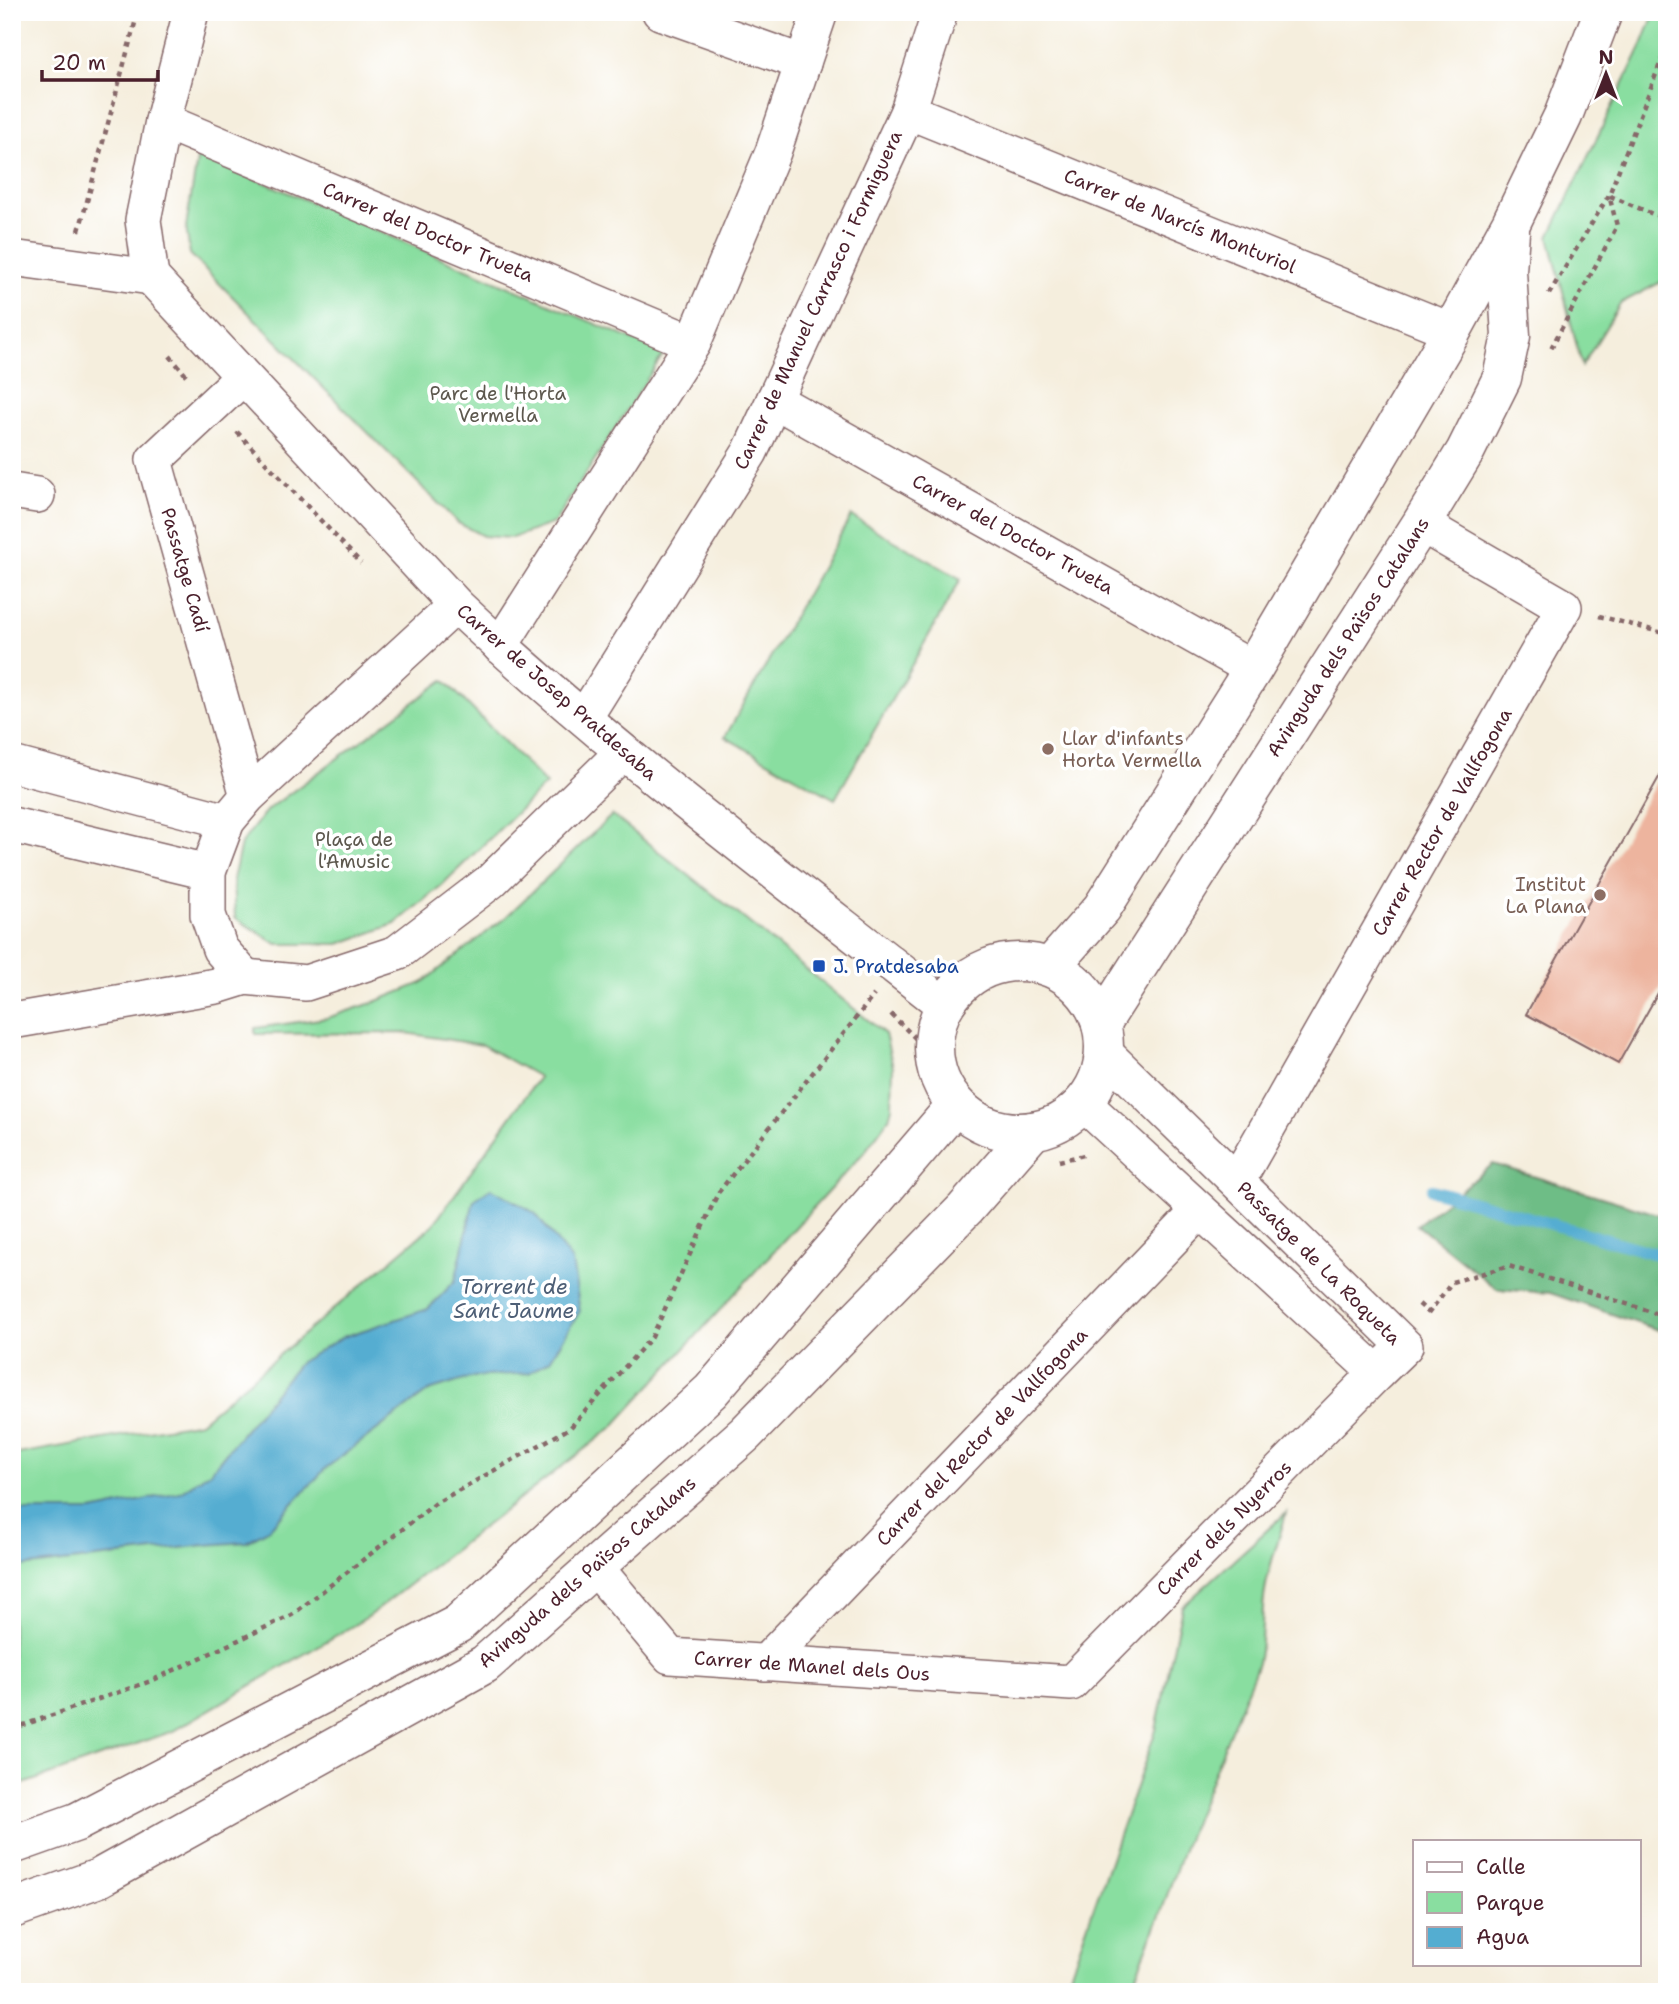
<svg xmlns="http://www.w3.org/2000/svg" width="1679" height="2004" font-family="'Shantell Sans',sans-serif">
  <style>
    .green { fill: #89dea0; stroke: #6a7e66; stroke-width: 2 }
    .forest { fill: #6ebd86; stroke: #5c6e58; stroke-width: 2 }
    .water { fill: #54add1; stroke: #4f667e; stroke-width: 2 }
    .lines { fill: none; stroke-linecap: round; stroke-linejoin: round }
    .stream { stroke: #54add1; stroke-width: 12 }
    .building { fill: #edb49e }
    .minor-casing { stroke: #866769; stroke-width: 38 }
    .tertiary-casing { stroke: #866769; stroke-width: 41 }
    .path { stroke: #866769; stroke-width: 4.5; stroke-dasharray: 5 5; stroke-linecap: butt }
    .minor { stroke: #fff; stroke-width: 35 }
    .tertiary { stroke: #fff; stroke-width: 38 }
    .education-dot { fill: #8d6e63; stroke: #fff; stroke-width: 2.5 }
    .transit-dot { fill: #1a4fb4; stroke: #fff; stroke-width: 2.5 }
    .labels { text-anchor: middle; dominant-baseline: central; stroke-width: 7; stroke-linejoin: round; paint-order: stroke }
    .street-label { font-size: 19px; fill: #4a1f2b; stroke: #fff }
    .park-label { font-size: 19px; fill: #5d584e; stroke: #fff }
    .education-label { font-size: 19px; fill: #785e54; stroke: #fff; text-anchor: start }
    .transit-label { font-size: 19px; fill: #164399; stroke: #fff; text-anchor: start }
    .water-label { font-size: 21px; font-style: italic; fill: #4e5f76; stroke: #fff }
  </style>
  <rect width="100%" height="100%" fill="#fff"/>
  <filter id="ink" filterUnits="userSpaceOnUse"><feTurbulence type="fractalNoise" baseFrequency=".0143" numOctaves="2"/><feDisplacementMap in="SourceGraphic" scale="14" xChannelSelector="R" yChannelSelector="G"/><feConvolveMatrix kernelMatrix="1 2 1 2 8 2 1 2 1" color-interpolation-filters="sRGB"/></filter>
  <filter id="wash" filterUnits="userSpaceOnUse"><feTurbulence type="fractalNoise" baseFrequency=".00686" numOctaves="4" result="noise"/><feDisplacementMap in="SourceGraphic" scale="28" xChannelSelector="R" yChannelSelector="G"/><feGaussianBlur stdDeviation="1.57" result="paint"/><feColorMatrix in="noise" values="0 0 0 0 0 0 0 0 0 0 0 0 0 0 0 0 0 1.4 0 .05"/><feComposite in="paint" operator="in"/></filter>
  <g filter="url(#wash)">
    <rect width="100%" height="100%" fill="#f5eedd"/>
    <g class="green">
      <polygon points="1655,12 1667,12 1667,279 1621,303 1582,366 1549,237 1642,45"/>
      <polygon points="198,154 664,353 554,523 512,538 483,536 458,523 190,254 186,227"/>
      <polygon points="851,516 961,579 835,799 725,737"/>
      <polygon points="444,680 546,784 442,885 395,924 339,944 277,944 235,918 233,879 241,844 266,811"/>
      <polygon points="612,815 742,917 885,1034 893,1067 892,1107 889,1118 866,1150 613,1427 366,1618 173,1731 12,1788 12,1455 200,1422 433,1225 539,1077 482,1045 406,1033 255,1034 255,1028 327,1018 375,1002 422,983 506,917"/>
      <path d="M1286,1513C1279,1541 1267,1569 1264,1598C1261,1620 1263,1641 1258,1663L1183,1849L1160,1916L1129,1992H1064L1156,1730L1182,1607Z"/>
    </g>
    <polygon class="forest" points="1493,1164 1667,1217 1667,1333 1550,1293 1497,1289 1417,1225"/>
    <polygon class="water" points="491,1188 535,1213 572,1261 580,1311 550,1360 529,1373 473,1377 429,1391 326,1468 268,1530 246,1542 205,1545 12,1568 12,1511 92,1511 180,1492 211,1471 300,1362 343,1337 428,1309 455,1281 474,1200"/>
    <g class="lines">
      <polyline class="stream" points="1432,1190 1667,1257"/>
    </g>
    <g id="blocks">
      <polygon class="building" points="1667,763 1667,977 1618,1064 1526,1014"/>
    </g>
  </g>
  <g filter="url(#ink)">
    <use href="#blocks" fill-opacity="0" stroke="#866769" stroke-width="2"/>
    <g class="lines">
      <g class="minor-casing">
        <g id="minor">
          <polyline points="660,12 803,63"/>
          <polyline points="908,111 1452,331"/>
          <polyline points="163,121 693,343"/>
          <polyline points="12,258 151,277"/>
          <path d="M151,277L456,605C609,749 779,875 944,1005"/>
          <polyline points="151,277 143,220 163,121 191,12"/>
          <polyline points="243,377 154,460 248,796"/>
          <polyline points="774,400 1253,669"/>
          <polyline points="12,491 37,495"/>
          <polyline points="500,646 693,343 773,152 820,12"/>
          <polyline points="584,718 750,452 908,111 940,12"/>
          <polyline points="12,764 227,821"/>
          <polyline points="12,825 208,872"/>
          <polyline points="245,977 220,949 208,915 208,872 227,821 248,796 456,605"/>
          <polyline points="12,1021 216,986 245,977 306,983 397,953 491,881 623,752"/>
          <polyline points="1083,1103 1377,1373 1405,1346 1104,1052"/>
          <polyline points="1237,1181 1564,607 1421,524"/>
          <polyline points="595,1567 670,1656 1071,1683 1377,1373"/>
          <polyline points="765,1663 1199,1211"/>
        </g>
      </g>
      <g class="tertiary-casing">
        <g id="tertiary">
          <circle cx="1019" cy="1047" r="85"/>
          <polyline points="1050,967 1102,908 1253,669 1452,331 1511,223 1563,116 1603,12"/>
          <polyline points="1101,1024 1421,524 1465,452 1502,378 1511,336 1507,271 1510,232"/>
          <polyline points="12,1845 77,1822 458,1624 711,1391 956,1105"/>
          <polyline points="12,1909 99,1878 485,1664 745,1434 965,1209 1033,1131"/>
        </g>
      </g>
      <g class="path">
        <polyline points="1610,196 1667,220"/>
        <polyline points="79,231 138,12"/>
        <polyline points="1549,294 1609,195 1667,46"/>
        <polyline points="1551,348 1617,226 1609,195"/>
        <polyline points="170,356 189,379"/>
        <polyline points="237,432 361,563"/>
        <polyline points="1599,616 1667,634"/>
        <polyline points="891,1014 934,1057"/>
        <polyline points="1059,1161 1084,1155"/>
        <polyline points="1419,1304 1429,1313"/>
        <polyline points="1428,1314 1452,1282 1509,1266 1667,1317"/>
        <polyline points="12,1729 151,1681 292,1615 436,1503 570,1428 652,1337 718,1193 874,995"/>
      </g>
      <use href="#minor" class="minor"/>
      <use href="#tertiary" class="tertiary"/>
    </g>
  </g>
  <g class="education-dot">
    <circle cx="1048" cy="749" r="7"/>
    <circle cx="1600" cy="895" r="7"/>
  </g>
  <rect class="transit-dot" x="812" y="959" width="14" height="14" rx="3.5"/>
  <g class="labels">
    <g class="street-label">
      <text transform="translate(1180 221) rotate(22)">Carrer de Narcís Monturiol</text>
      <text transform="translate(428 232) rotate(23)">Carrer del Doctor Trueta</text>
      <text transform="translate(818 300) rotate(-65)">Carrer de Manuel Carrasco i Formiguera</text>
      <text transform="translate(1013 534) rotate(29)">Carrer del Doctor Trueta</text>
      <text transform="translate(185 570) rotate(74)">Passatge Cadí</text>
      <text transform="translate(1348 637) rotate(-57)">Avinguda dels Països Catalans</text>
      <text transform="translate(557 692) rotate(41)">Carrer de Josep Pratdesaba</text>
      <text transform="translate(1442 822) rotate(-60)">Carrer Rector de Vallfogona</text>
      <text transform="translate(1319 1263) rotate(45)">Passatge de La Roqueta</text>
      <text transform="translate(982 1437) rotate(-46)">Carrer del Rector de Vallfogona</text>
      <text transform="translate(1224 1528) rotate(-45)">Carrer dels Nyerros</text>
      <text transform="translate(587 1572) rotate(-41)">Avinguda dels Països Catalans</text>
      <text transform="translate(812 1666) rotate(4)">Carrer de Manel dels Ous</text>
    </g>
    <g class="park-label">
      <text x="498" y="393">Parc de l'Horta<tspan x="498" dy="22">Vermella</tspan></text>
      <text x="354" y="839">Plaça de<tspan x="354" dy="22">l'Amusic</tspan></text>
    </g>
    <g class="education-label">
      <text x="1062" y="738">Llar d'infants<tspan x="1062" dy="22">Horta Vermella</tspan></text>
      <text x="1586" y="884" text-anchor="end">Institut<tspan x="1586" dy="22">La Plana</tspan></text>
    </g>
    <g class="transit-label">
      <text x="833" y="966">J. Pratdesaba</text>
    </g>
    <g class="water-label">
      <text x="514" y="1287">Torrent de<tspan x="514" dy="24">Sant Jaume</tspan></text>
    </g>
  </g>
  <rect width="1679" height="2004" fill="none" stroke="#fff" stroke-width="42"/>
  <rect x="1413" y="1840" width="228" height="126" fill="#ffffff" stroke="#b7a5aa" stroke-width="2"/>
  <rect x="1427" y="1862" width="35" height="10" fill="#ffffff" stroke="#b7a5aa" stroke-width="2"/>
  <text x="1476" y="1874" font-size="21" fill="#4a1f2b">Calle</text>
  <rect x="1427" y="1892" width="35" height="21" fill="#89dea0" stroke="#b7a5aa" stroke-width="2"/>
  <text x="1476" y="1910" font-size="21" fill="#4a1f2b">Parque</text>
  <rect x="1427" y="1927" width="35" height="21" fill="#54add1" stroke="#b7a5aa" stroke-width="2"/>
  <text x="1476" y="1944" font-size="21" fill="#4a1f2b">Agua</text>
  <g transform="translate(1606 74)" stroke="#ffffff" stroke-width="5" paint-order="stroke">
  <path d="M0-5L12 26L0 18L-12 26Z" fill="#4a1f2b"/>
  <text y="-10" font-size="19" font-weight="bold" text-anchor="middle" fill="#4a1f2b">N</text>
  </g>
  <path d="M42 70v10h116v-10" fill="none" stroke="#4a1f2b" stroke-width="3.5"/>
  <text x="52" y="70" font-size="21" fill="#4a1f2b" stroke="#ffffff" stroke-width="5" paint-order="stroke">20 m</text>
</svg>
